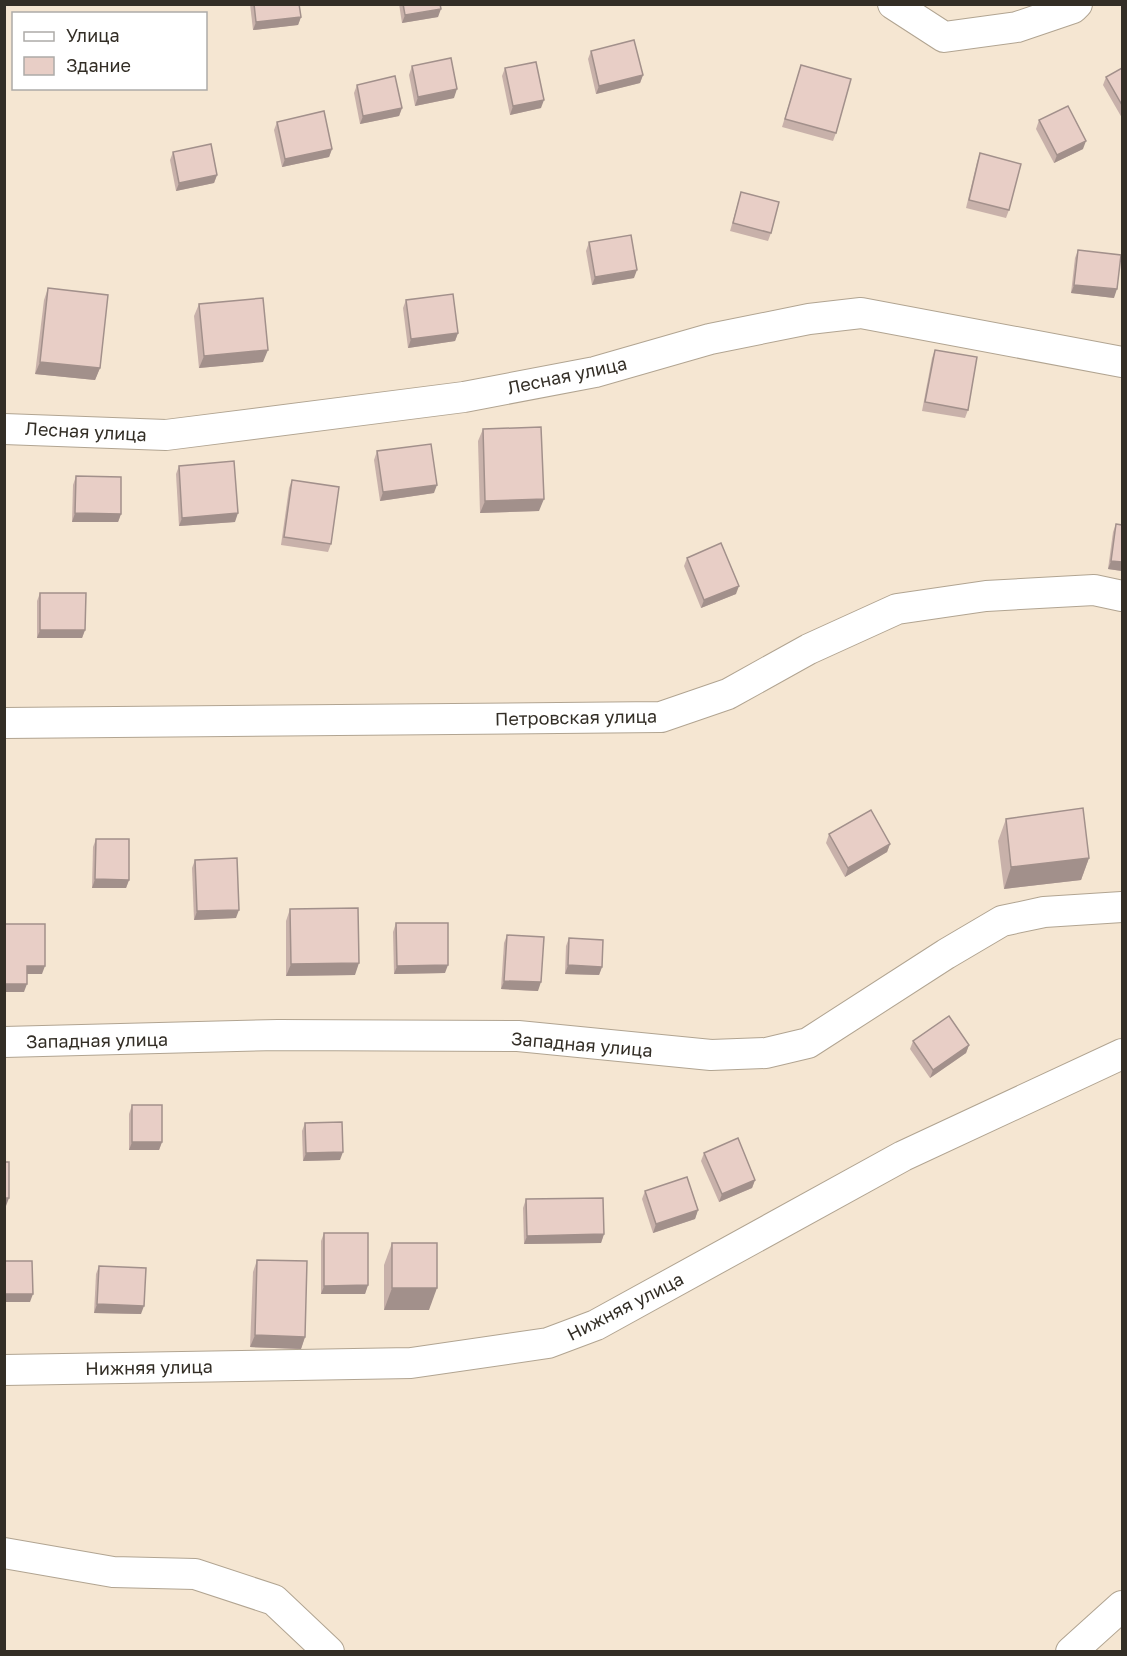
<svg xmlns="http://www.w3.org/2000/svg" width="1127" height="1656" font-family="'Golos Text',sans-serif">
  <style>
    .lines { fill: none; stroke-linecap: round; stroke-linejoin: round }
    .minor-casing { stroke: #b1a491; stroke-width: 32 }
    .minor { stroke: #fff; stroke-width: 30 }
    .wall { fill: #c8b1aa }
    .shaded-wall { fill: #a2908b }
    .building { fill: #e8cec6; stroke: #a2908b; stroke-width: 1.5 }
    .labels { text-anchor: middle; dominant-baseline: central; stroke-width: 5; stroke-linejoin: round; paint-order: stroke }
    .street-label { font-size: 18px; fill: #332e26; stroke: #fff }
  </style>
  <rect width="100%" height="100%" fill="#f5e6d2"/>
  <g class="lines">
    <g class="minor-casing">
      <g id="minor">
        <polyline points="893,4 944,37 1017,27 1073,8 1077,4"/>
        <polyline points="4,429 166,435 464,397 595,372 710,339 809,319 861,313 1122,362"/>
        <polyline points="4,723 661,717 728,694 809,649 897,609 986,596 1094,590 1122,596"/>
        <polyline points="4,1042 278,1035 518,1036 711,1055 766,1053 808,1043 946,954 1002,921 1044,912 1122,907"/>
        <polyline points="4,1370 411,1363 548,1343 596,1325 903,1156 1122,1054"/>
        <polyline points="4,1553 113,1572 195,1574 274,1600 329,1652"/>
        <polyline points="1071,1652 1122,1606"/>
      </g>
    </g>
    <use href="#minor" class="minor"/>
  </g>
  <g class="wall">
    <polygon points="250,4 299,4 301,17 298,25 253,30"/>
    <polygon points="399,4 440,4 438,17 402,23"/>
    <polygon points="591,51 643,75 640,83 596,94 588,59"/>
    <polygon points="801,65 836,133 833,141 782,127"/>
    <polygon points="412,66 454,98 415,106 409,75"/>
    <polygon points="505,68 541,108 510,115 502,76"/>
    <polygon points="1122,68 1122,118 1103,85 1106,77"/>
    <polygon points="357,85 402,108 399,116 360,124 354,93"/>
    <polygon points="1039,120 1083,149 1054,163 1036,129"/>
    <polygon points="277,122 332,149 329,157 282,167 274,130"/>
    <polygon points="173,152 217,175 214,183 176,191 170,160"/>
    <polygon points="980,153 1009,210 1006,218 966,208 977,162"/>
    <polygon points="741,192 771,233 768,241 730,231"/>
    <polygon points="589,242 634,278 592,285 586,251"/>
    <polygon points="1078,250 1114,298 1071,293 1075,258"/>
    <polygon points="48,288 100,368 95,380 35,374 44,300"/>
    <polygon points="406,300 458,333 455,341 408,348 403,308"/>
    <polygon points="199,304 263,362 199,368 194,316"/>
    <polygon points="935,350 968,410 965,418 922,411 932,358"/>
    <polygon points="483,429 539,511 480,513 478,441"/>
    <polygon points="377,451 434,493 380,501 374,460"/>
    <polygon points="179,466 235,522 179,526 176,474"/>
    <polygon points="76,476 121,514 118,522 72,522 73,485"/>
    <polygon points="292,480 331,544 328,552 281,545 289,488"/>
    <polygon points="1116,524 1122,571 1108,569 1113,532"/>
    <polygon points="687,558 736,594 701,608 684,566"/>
    <polygon points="40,593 85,630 82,638 37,638 37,601"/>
    <polygon points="1006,819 1089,858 1081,880 1004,889 998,841"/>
    <polygon points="829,834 890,844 887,852 845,877 826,843"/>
    <polygon points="96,839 129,880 126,888 92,888 93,847"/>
    <polygon points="195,860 236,918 194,920 192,868"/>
    <polygon points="290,909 355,975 286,976 286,921"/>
    <polygon points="396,923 445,973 394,974 393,932"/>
    <polygon points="507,935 538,991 501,989 504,943"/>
    <polygon points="569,938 602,967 599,975 565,974 566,946"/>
    <polygon points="913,1041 969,1045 966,1053 930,1078 910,1049"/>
    <polygon points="132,1105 162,1142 159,1150 129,1150 129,1114"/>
    <polygon points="305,1123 340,1160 303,1161 302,1131"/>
    <polygon points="704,1153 755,1180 752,1188 719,1202 701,1161"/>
    <polygon points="645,1191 698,1210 695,1219 653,1233 642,1199"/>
    <polygon points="526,1199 604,1234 601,1243 524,1244 523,1208"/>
    <polygon points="324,1233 368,1285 365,1294 321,1294 321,1241"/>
    <polygon points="392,1243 429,1310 384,1310 384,1265"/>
    <polygon points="257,1260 305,1337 301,1349 250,1347 253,1272"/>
    <polygon points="99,1266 141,1314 94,1313 96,1274"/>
  </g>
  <g class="shaded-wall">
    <polygon points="441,9 438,17 402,23 405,15"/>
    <polygon points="301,17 298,25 253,30 256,22"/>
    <polygon points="643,75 640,83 596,94 599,86"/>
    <polygon points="457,89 454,98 415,106 418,97"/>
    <polygon points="544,100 541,108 510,115 513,106"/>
    <polygon points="402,108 399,116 360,124 363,116"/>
    <polygon points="1086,141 1083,149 1054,163 1057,155"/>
    <polygon points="332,149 329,157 282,167 285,159"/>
    <polygon points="217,175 214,183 176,191 179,183"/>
    <polygon points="637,270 634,278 592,285 595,277"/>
    <polygon points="1074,285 1117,289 1114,298 1071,293"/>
    <polygon points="458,333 455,341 408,348 411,339"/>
    <polygon points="268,350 263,362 199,368 204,356"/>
    <polygon points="40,362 100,368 95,380 35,374"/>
    <polygon points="437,485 434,493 380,501 383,492"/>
    <polygon points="544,499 539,511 480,513 485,501"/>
    <polygon points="75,513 121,514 118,522 72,522"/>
    <polygon points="238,513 235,522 179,526 182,518"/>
    <polygon points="1111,561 1122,562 1122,571 1108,569"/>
    <polygon points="739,586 736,594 701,608 704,600"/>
    <polygon points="40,630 85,630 82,638 37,638"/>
    <polygon points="890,844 887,852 845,877 848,868"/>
    <polygon points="1089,858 1081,880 1004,889 1011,867"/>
    <polygon points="95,879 129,880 126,888 92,888"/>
    <polygon points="239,910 236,918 194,920 197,911"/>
    <polygon points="359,963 355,975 286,976 291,964"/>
    <polygon points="448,965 445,973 394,974 397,966"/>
    <polygon points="568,965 602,967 599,975 565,974"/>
    <polygon points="27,966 45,966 42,974 24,974"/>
    <polygon points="504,981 541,982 538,991 501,989"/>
    <polygon points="4,984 27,984 24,992 4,992"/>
    <polygon points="969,1045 966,1053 930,1078 933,1070"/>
    <polygon points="132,1142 162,1142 159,1150 129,1150"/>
    <polygon points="343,1152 340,1160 303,1161 306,1153"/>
    <polygon points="755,1180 752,1188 719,1202 722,1194"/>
    <polygon points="4,1198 9,1198 6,1206 4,1206"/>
    <polygon points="698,1210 695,1219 653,1233 656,1224"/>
    <polygon points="604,1234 601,1243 524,1244 527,1236"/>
    <polygon points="368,1285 365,1294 321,1294 324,1286"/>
    <polygon points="392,1288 437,1288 429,1310 384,1310"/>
    <polygon points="4,1294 33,1294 30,1302 4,1302"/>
    <polygon points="97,1304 144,1306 141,1314 94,1313"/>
    <polygon points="255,1335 305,1337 301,1349 250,1347"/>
  </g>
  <g class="building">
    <polygon points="254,4 299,4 301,17 256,22"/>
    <polygon points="403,4 440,4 441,9 405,15"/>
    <polygon points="634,40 643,75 599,86 591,51"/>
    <polygon points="451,58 457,89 418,97 412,66"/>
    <polygon points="536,62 544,100 513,106 505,68"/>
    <polygon points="801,65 851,79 836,133 785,119"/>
    <polygon points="1122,68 1122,105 1106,77"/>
    <polygon points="395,76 402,108 363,116 357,85"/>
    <polygon points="1068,106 1086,141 1057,155 1039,120"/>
    <polygon points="324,111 332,149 285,159 277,122"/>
    <polygon points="211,144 217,175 179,183 173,152"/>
    <polygon points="980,153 1021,164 1009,210 969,200"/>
    <polygon points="741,192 779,202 771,233 733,223"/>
    <polygon points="631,235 637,270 595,277 589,242"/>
    <polygon points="1078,250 1121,255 1117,289 1074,285"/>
    <polygon points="48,288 108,295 100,368 40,362"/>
    <polygon points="453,294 458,333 411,339 406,300"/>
    <polygon points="263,298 268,350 204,356 199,304"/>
    <polygon points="935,350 977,357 968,410 925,402"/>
    <polygon points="541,427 544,499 485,501 483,429"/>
    <polygon points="431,444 437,485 383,492 377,451"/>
    <polygon points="234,461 238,513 182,518 179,466"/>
    <polygon points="76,476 121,477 121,514 75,513"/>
    <polygon points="292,480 339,487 331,544 284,537"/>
    <polygon points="1116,524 1122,525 1122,562 1111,561"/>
    <polygon points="721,543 739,586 704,600 687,558"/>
    <polygon points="40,593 86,593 85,630 40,630"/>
    <polygon points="1083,808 1089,858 1011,867 1006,819"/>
    <polygon points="871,810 890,844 848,868 829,834"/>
    <polygon points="96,839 129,839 129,880 95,879"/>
    <polygon points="237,858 239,910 197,911 195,860"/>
    <polygon points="358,908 359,963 291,964 290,909"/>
    <polygon points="396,923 448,923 448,965 397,966"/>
    <polygon points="4,924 45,924 45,966 27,966 27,984 4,984"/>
    <polygon points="507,935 544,937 541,982 504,981"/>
    <polygon points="569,938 603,940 602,967 568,965"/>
    <polygon points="949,1016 969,1045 933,1070 913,1041"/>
    <rect x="132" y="1105" width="30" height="37"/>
    <polygon points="342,1122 343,1152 306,1153 305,1123"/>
    <polygon points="738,1138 755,1180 722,1194 704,1153"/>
    <rect x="4" y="1162" width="5" height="36"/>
    <polygon points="687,1177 698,1210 656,1224 645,1191"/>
    <polygon points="603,1198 604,1234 527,1236 526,1199"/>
    <polygon points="324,1233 368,1233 368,1285 324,1286"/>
    <rect x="392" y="1243" width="45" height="45"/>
    <polygon points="257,1260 307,1261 305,1337 255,1335"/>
    <polygon points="4,1261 32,1261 33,1294 4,1294"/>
    <polygon points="99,1266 146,1268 144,1306 97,1304"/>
  </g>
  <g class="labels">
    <g class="street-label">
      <text transform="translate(567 375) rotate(-12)">Лесная улица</text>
      <text transform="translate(86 431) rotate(3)">Лесная улица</text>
      <text transform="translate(576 717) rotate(-1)">Петровская улица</text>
      <text transform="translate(97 1040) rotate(-1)">Западная улица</text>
      <text transform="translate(582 1044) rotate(5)">Западная улица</text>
      <text transform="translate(625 1306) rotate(-27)">Нижняя улица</text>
      <text transform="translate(149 1367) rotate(-1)">Нижняя улица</text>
    </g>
  </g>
  <rect width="1127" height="1656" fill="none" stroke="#332e26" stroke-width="12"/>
  <rect x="12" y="12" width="195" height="78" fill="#ffffff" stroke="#adaba8" stroke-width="1.5"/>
  <rect x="24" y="32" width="30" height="9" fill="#ffffff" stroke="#adaba8" stroke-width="1.5"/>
  <text x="66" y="42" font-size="18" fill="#332e26">Улица</text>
  <rect x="24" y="57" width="30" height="18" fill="#e8cec6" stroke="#adaba8" stroke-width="1.5"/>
  <text x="66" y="72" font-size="18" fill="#332e26">Здание</text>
</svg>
